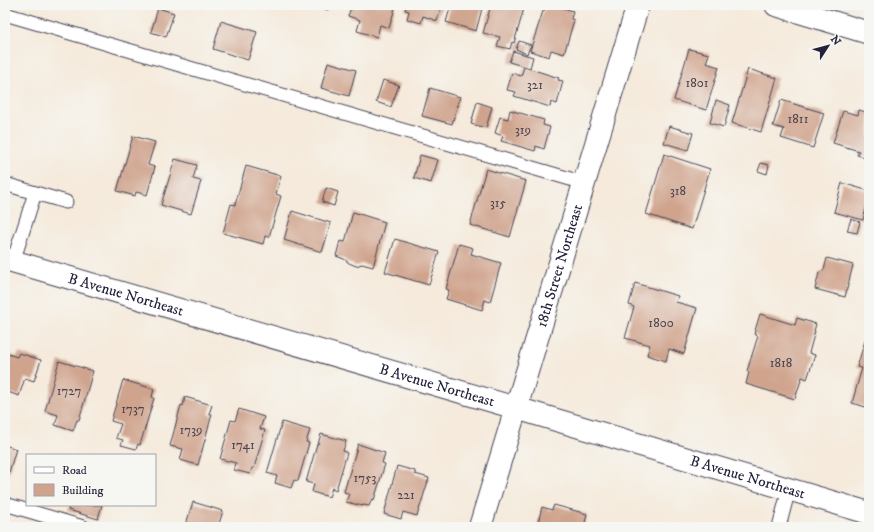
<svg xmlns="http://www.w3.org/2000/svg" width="874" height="532" font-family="'IM FELL DW Pica',serif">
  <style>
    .building { fill: #cfa38c }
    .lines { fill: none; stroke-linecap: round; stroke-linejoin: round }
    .lane-casing { stroke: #424053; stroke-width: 15 }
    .street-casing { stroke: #424053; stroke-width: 24 }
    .lane { stroke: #fff; stroke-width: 13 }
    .street { stroke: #fff; stroke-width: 22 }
    .labels { text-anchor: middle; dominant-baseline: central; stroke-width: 4; stroke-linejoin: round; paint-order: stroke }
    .number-label { font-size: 13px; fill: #4d424f }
    .street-label { font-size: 15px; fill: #22223b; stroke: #f6f6f2 }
  </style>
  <rect width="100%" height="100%" fill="#f6f6f2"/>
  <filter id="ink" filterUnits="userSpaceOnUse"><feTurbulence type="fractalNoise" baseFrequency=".025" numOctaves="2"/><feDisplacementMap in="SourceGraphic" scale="8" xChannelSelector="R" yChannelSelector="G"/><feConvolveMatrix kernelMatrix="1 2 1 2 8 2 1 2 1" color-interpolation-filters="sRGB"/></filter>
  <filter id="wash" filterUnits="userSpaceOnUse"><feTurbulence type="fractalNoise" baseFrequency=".012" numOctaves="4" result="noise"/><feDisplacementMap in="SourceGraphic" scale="16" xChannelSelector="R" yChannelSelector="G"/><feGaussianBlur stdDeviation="0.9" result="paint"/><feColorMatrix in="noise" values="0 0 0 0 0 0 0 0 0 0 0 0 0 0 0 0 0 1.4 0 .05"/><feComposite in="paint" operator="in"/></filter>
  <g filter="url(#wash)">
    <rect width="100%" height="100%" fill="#f5eadb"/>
    <g id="blocks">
      <g class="building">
        <polygon points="312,5 329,5 328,10"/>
        <polygon points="352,5 396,5 389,28 380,25 377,37 357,31 360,20 348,16"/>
        <polygon points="407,5 442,5 437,21 423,16 421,23 407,19 409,11 405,10"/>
        <polygon points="451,5 483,5 476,31 446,22"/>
        <polygon points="491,5 525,5 514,43 512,42 510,49 497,46 500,37 483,33"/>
        <polygon points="546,5 554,5 573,11 571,19 574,20 564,54 551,50 549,57 530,51 543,11 544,11"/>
        <polygon points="158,8 174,13 166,37 151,32"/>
        <polygon points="221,21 257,32 248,60 213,49"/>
        <polygon points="519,41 531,45 527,54 516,49"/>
        <polygon points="689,49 709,54 706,63 719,67 706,110 674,100"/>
        <polygon points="513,51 533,57 530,68 509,62"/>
        <polygon points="328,62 356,70 349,96 321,88"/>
        <polygon points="524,67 559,78 558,80 563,81 557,104 551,102 550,107 514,96 516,92 507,90 512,73 521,76"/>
        <polygon points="748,69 777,78 761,132 732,123"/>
        <polygon points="383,80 399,85 391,107 376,102"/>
        <polygon points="430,88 460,97 452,124 422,116"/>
        <polygon points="716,100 730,105 724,127 710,123"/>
        <polygon points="781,100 824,113 813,148 781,138 784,129 773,126"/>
        <polygon points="477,102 492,107 486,128 471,124"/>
        <polygon points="510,110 544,120 543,125 550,127 544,149 536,146 535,151 501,141 503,136 495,133 500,117 508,119"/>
        <polygon points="859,110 869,113 869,153 867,158 857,155 859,151 833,143 843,111 858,115"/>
        <polygon points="669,126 693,133 688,150 664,143"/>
        <polygon points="133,136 155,142 148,165 155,167 147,195 136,192 135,196 117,191"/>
        <polygon points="664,154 710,169 692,229 646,214"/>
        <polygon points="420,155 438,160 431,183 414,178"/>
        <polygon points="175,159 197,165 193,179 201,181 191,214 161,205"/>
        <polygon points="761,163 769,165 767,174 758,171"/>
        <polygon points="246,166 281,176 276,194 281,196 269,237 265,236 263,244 223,233 231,204 235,205"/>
        <polygon points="486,169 526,181 510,237 470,225"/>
        <polygon points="842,183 869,191 869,197 863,220 834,212"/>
        <polygon points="326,188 338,192 334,206 322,202"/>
        <polygon points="292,211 331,223 322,252 284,240"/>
        <polygon points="353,212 385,222 373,267 362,264 356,266 349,263 344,259 336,256 340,241 345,242"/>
        <polygon points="851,219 860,222 857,233 847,231"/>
        <polygon points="395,239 439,252 429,285 385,272"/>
        <polygon points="459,244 473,248 471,254 501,263 490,302 485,300 482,310 446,299 449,290 446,289"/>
        <polygon points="827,258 853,265 845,297 815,289 819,273 824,270"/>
        <polygon points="635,283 678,296 676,302 697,308 684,354 669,349 666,361 647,355 650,345 625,338 634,307 629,305"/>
        <polygon points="760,314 795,325 797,318 816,324 814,331 815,331 809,353 815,355 807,379 802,377 795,399 746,384 749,372 747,371 758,336 754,334"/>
        <polygon points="867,334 869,335 869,408 852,403 862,368 857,367"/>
        <polygon points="5,353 17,357 19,353 41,360 34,381 25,378 19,396 5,391"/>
        <polygon points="59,361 93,371 79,420 77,420 73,431 55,425 58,415 45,411"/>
        <polygon points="123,380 154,389 152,397 154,398 140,445 138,444 136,449 121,445 123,440 116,438 121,424 111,421"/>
        <polygon points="185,397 212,405 209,414 212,414 198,465 180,460 183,449 170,446 181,405 183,406"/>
        <polygon points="239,409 264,417 260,429 265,430 254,468 252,468 250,474 234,470 236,463 220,459 231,420 235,421"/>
        <polygon points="282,422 310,430 306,442 309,443 298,481 294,480 291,488 275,483 277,476 267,473"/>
        <polygon points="321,434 346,441 343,451 347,453 336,490 332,488 329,497 312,492 314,484 306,482 317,444 318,444"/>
        <polygon points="358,444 385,453 382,463 385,464 374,500 372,499 369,506 363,505 363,506 346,502 349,494 344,492"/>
        <polygon points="5,445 16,449 5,486"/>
        <polygon points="397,466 415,471 415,474 429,478 417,516 403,512 401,519 384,514"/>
        <polygon points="193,502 223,511 218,527 185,527"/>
        <polygon points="70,505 102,505 98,519 68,510"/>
        <polygon points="554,505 587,514 584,527 542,527 537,526 542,507 552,510"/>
      </g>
    </g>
  </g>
  <g filter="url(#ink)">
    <use href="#blocks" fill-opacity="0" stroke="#424053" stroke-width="1"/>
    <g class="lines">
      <g class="lane-casing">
        <g id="lane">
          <polyline points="5,14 584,183"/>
          <polyline points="5,184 66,202"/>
          <polyline points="13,262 35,193"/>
          <polyline points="5,504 83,527"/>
          <polyline points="779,527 789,489"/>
        </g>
      </g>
      <g class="street-casing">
        <g id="street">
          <polyline points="776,5 869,33"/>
          <path id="s1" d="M5,259L516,408L869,513"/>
          <path id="s2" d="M480,527L638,5"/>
        </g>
      </g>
      <use href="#lane" class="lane"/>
      <use href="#street" class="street"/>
    </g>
  </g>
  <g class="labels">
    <g class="number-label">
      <text x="697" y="83">1801</text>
      <text x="535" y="85">321</text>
      <text x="798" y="119">1811</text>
      <text x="523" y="130">319</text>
      <text x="678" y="191">318</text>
      <text x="498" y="203">315</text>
      <text x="661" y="323">1800</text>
      <text x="781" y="363">1818</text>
      <text x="69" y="391">1727</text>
      <text x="133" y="409">1737</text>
      <text x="191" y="430">1739</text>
      <text x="243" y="445">1741</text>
      <text x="365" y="478">1753</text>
      <text x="406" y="495">221</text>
    </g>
    <g class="street-label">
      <text stroke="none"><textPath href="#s2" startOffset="273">18th Street Northeast</textPath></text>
      <text stroke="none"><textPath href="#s1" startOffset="126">B Avenue Northeast</textPath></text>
      <text stroke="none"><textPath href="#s1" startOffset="450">B Avenue Northeast</textPath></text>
      <text stroke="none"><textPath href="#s1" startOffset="774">B Avenue Northeast</textPath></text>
    </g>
  </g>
  <rect width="874" height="532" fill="none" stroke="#f6f6f2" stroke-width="20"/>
  <rect x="26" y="454" width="130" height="52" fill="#f6f6f2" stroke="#a1a1a9"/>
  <rect x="34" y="467" width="20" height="6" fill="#ffffff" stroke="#a1a1a9"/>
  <text x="62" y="474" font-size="12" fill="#22223b">Road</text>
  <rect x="34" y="484" width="20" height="12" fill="#cfa38c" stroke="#a1a1a9"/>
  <text x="62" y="494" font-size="12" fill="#22223b">Building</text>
  <g transform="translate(828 46) rotate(54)" stroke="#f6f6f2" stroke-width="3" paint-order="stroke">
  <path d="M0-3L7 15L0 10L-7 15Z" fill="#22223b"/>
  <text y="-6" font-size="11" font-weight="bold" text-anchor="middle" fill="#22223b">N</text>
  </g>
</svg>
